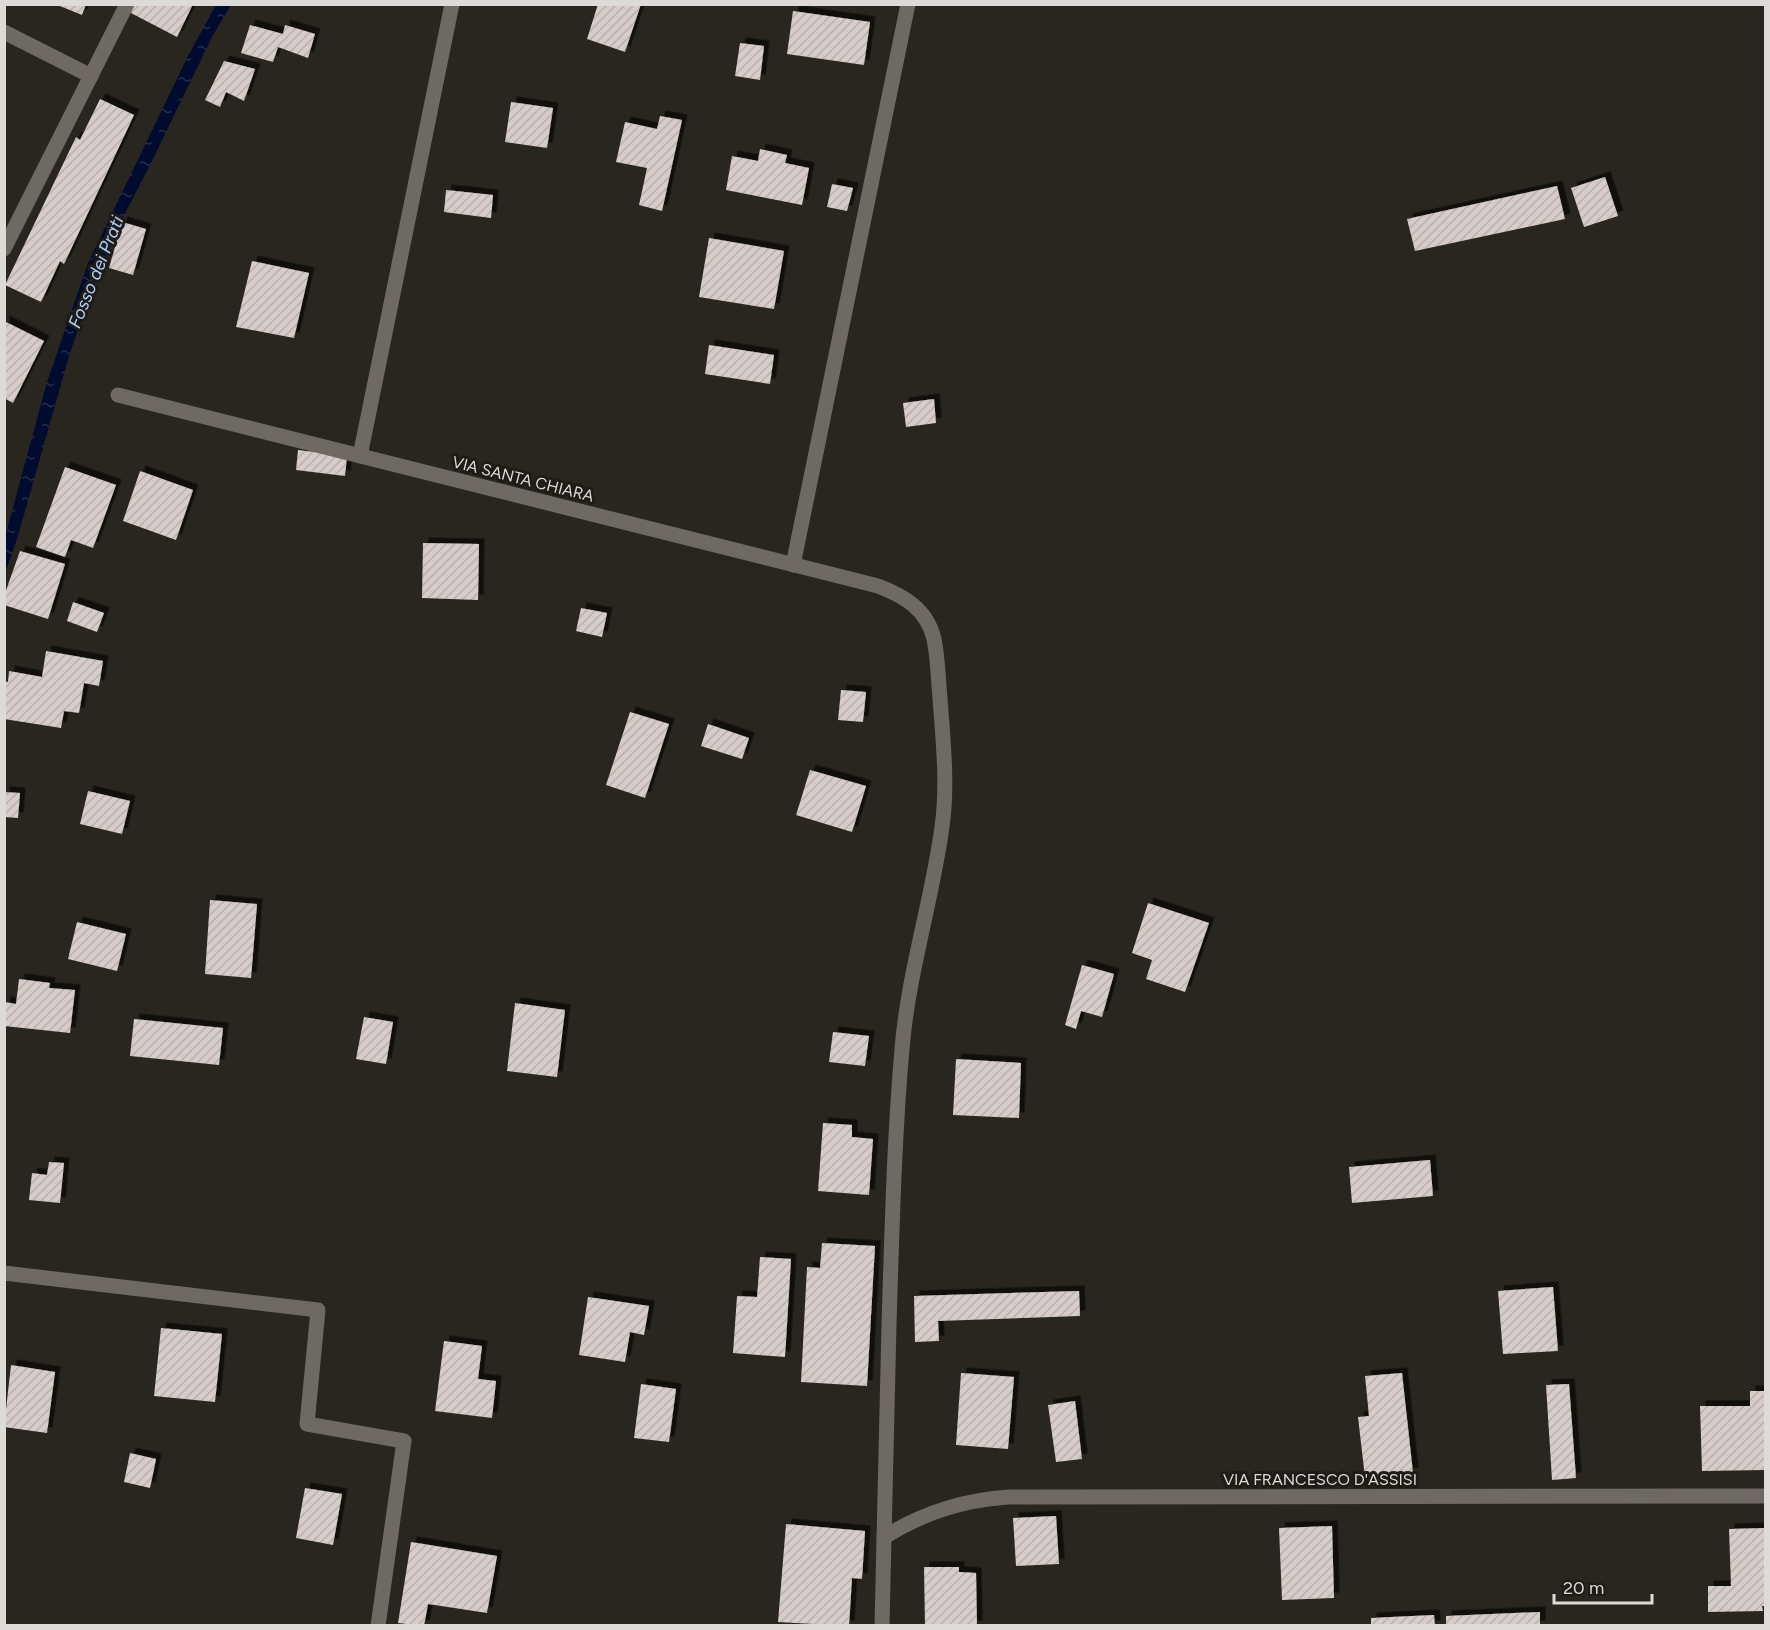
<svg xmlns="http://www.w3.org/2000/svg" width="1770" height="1630" font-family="Figtree,sans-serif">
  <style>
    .water { fill: url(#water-ripples) }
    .building { fill: url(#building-hatch); filter: url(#shadow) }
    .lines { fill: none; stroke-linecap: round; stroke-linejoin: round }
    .minor { stroke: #6e6962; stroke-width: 15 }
    .labels { text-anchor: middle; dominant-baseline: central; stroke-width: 6; stroke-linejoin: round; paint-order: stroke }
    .street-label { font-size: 16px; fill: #dddbd7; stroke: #1f1b16 }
    .water-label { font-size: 18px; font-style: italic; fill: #accffe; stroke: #1f1b16 }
  </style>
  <defs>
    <pattern id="water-ripples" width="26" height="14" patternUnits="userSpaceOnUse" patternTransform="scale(1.5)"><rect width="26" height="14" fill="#000b2f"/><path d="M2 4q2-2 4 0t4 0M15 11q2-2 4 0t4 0" fill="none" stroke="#252e4c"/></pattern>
    <pattern id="building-hatch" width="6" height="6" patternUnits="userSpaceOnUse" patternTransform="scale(1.5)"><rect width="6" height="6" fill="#d6ccca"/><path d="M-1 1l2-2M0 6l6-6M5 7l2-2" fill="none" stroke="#b8b0ae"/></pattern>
    <filter id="shadow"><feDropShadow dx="5.5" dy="-5.5" stdDeviation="0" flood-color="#0009"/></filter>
  </defs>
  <rect width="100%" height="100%" fill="#29251f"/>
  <polygon class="water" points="216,5 231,5 213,35 150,165 117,229 90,295 69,356 18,536 5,573 5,537 47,382 88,263 188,56"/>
  <g class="building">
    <polygon points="55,4 86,4 82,15"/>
    <polygon points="133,4 193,4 177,37 129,12"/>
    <polygon points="598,4 641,4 625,52 587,39"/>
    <polygon points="793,11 870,22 864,65 787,54"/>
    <polygon points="250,25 283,34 285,25 315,34 308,58 278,47 273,62 241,53"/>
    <polygon points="740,43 764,46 760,80 735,76"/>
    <polygon points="224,61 255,69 244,101 226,92 220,107 205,100"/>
    <polygon points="100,99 134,115 64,264 60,261 41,302 5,285 76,137 80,140"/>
    <polygon points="511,102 553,108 547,148 505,142"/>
    <polygon points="660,116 682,120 662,211 639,205 647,168 616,162 625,122 657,129"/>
    <polygon points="760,149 787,155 785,163 809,168 802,205 726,190 732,156 758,161"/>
    <polygon points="1605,177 1618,216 1584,227 1571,188"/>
    <polygon points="832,184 853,188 847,211 827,207"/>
    <polygon points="1557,186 1565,219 1415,251 1407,219"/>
    <polygon points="446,190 493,195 491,218 444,212"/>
    <polygon points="122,222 146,229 133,275 109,268"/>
    <polygon points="709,238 784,251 774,309 699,297"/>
    <polygon points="252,261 309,273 294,338 236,327"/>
    <polygon points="4,321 44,341 13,403 4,398"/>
    <polygon points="709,345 774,355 770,384 705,374"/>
    <polygon points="934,399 936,423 906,427 903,403"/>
    <polygon points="298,450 347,456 345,476 296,470"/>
    <polygon points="65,467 116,485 93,548 71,540 65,557 36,547"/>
    <polygon points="140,471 193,490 176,540 123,521"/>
    <polygon points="423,543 479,544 478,600 422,598"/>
    <polygon points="20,551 65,564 48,619 4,605 4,596"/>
    <polygon points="73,602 104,613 97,632 67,621"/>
    <polygon points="581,608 607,613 602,637 576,631"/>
    <polygon points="46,651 103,661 99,686 84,683 79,713 64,711 61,728 4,719 4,681 8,682 9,671 42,677"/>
    <polygon points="841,690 866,692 863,722 838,720"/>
    <polygon points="630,712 669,724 645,798 606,785"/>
    <polygon points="708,724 749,738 742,759 701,746"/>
    <polygon points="810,770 866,786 852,832 796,815"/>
    <polygon points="88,791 130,801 122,834 80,824"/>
    <polygon points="4,792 20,793 18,818 4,817"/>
    <polygon points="210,900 257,904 251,978 205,974"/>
    <polygon points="1148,903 1209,923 1185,992 1146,979 1152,960 1132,953"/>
    <polygon points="77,922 126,934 117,971 68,959"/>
    <polygon points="1082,965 1114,974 1102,1017 1081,1011 1076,1029 1065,1025"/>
    <polygon points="19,979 50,983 49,988 75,990 70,1033 4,1026 5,1002 16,1004"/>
    <polygon points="515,1003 565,1010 557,1077 507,1071"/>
    <polygon points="364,1017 393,1022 386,1064 356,1059"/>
    <polygon points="134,1019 223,1028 219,1065 130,1056"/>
    <polygon points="833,1032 869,1036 865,1066 829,1062"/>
    <polygon points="956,1059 1021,1063 1019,1118 953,1115"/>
    <polygon points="823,1123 852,1125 852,1137 873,1139 869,1195 818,1191"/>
    <polygon points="1430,1160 1433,1196 1352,1203 1349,1167"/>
    <polygon points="49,1162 64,1163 60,1203 29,1200 32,1173 47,1175"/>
    <polygon points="822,1243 875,1246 867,1386 801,1382 807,1267 820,1268"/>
    <polygon points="760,1257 791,1259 785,1357 733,1353 737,1296 757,1297"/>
    <polygon points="1553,1287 1558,1351 1503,1354 1498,1291"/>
    <polygon points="1079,1291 1080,1316 938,1321 939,1341 915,1342 914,1296"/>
    <polygon points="588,1297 649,1306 644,1335 630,1332 625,1362 579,1355"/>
    <polygon points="161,1328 222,1334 215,1402 154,1396"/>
    <polygon points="444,1341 482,1346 478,1379 496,1381 492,1418 435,1411"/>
    <polygon points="11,1365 55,1372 47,1433 4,1427"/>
    <polygon points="961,1373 1014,1377 1008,1449 956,1445"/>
    <polygon points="1402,1373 1413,1473 1365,1478 1358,1417 1369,1416 1365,1376"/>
    <polygon points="641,1384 676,1389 669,1442 634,1438"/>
    <polygon points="1569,1384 1576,1478 1552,1480 1546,1385"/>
    <polygon points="1750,1391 1766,1391 1766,1470 1702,1471 1700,1406 1750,1406"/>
    <polygon points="1075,1401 1082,1459 1056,1462 1048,1405"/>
    <polygon points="130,1453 156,1459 150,1488 124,1482"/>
    <polygon points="305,1488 342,1494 333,1545 296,1538"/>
    <polygon points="1056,1516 1059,1564 1016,1566 1013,1518"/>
    <polygon points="786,1524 865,1531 862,1579 852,1578 849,1626 778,1622"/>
    <polygon points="1332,1526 1334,1598 1282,1600 1279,1528"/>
    <polygon points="1766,1528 1766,1606 1762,1606 1763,1611 1708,1612 1708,1586 1731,1586 1729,1529"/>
    <polygon points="411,1542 497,1556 487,1613 428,1604 424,1626 398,1623"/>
    <polygon points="924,1567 959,1567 959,1572 976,1573 977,1626 925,1626"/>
    <polygon points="1540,1612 1540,1626 1446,1626 1446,1616"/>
    <polygon points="1434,1615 1435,1626 1371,1626 1371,1618"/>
  </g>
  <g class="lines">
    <g class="minor">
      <polyline points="4,32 91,76"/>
      <polyline points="4,249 127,4"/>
      <path d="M118,395L878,586C904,596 927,609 934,639C938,658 938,678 940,698C943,741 948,784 942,827C932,901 908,974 902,1049C894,1140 892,1232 889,1324C887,1424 884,1525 882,1626"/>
      <polyline points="360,456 452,4"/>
      <polyline points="793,565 908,4"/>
      <polyline points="4,1273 318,1310 307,1424 404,1441 378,1626"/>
      <path d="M884,1537C923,1513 962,1500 1009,1497L1766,1496"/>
    </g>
  </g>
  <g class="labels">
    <g class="street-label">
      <text transform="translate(523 479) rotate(14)">VIA SANTA CHIARA</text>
      <text x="1320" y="1479">VIA FRANCESCO D'ASSISI</text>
    </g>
    <g class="water-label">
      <text transform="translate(96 272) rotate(-68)">Fosso dei Prati</text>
    </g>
  </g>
  <rect width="1770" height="1630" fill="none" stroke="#dddbd7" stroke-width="12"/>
  <path d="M1554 1594v9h98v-9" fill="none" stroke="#dddbd7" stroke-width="3"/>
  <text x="1563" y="1594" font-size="18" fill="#dddbd7" stroke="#1f1b16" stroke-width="4.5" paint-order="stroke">20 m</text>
</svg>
